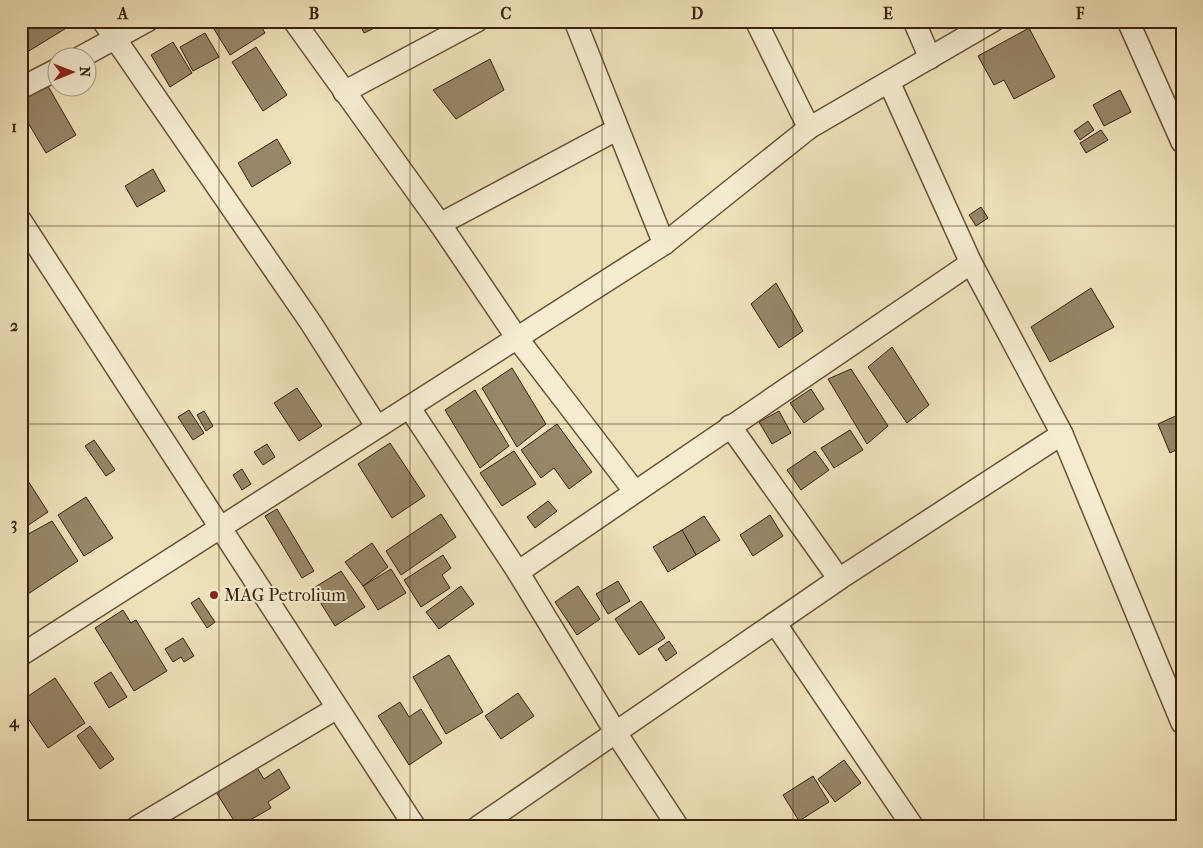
<svg xmlns="http://www.w3.org/2000/svg" width="1203" height="848" font-family="'IM FELL French Canon',serif">
  <style>
    .building { fill: #978667; stroke: #38220d }
    .lines { fill: none; stroke-linecap: round; stroke-linejoin: round }
    .minor-casing { stroke: #665238; stroke-width: 24 }
    .minor { stroke: #f5ecd2; stroke-width: 21 }
    .grid { fill: none; stroke: #38220d; stroke-width: 1; stroke-opacity: 0.55 }
    .poi-dot { fill: #8f2418; stroke: #f5ecd2; stroke-width: 2 }
    .labels { text-anchor: middle; dominant-baseline: central; stroke-width: 4; stroke-linejoin: round; paint-order: stroke }
    .poi-label { font-size: 18px; fill: #38220d; stroke: #f5ecd2; text-anchor: start }
    .neatline { fill: none; stroke: #38220d; stroke-width: 2 }
    .grid-label { font-size: 16px; text-anchor: middle; font-weight: bold; fill: #38220d }
  </style>
  <rect width="100%" height="100%" fill="#efe2ba"/>
  <filter id="stains"><feTurbulence type="fractalNoise" baseFrequency=".004" numOctaves="4"/><feColorMatrix values="0 0 0 0 .2 0 0 0 0 .09 0 0 0 0 .02 0 0 0 .5 -.17"/></filter>
  <radialGradient id="worn" r=".72"><stop offset=".6" stop-color="#630" stop-opacity="0"/><stop offset="1" stop-color="#630" stop-opacity=".3"/></radialGradient>
  <g class="building">
    <polygon points="36,21 66,21 68,27 24,54 21,29"/>
    <polygon points="258,21 265,33 230,55 214,29 226,21"/>
    <polygon points="358,21 389,21 364,33"/>
    <polygon points="1029,28 1055,77 1014,99 1004,80 994,85 978,56"/>
    <polygon points="205,33 219,57 193,71 180,47"/>
    <polygon points="173,42 192,73 170,87 151,55"/>
    <polygon points="256,47 287,95 263,111 232,62"/>
    <polygon points="490,59 504,90 456,119 433,90"/>
    <polygon points="45,81 76,135 46,153 21,111 21,95"/>
    <polygon points="1120,90 1131,112 1104,126 1093,105"/>
    <polygon points="1088,121 1094,130 1080,140 1074,131"/>
    <polygon points="1101,130 1108,140 1086,153 1080,143"/>
    <polygon points="277,139 291,163 252,187 238,163"/>
    <polygon points="153,169 165,191 137,207 125,186"/>
    <polygon points="981,207 988,218 976,226 969,215"/>
    <polygon points="776,283 803,331 779,348 751,304"/>
    <polygon points="1091,288 1114,327 1050,362 1031,327"/>
    <polygon points="892,347 929,405 907,423 868,367"/>
    <polygon points="512,368 546,424 517,447 482,388"/>
    <polygon points="851,369 888,426 867,444 828,379"/>
    <polygon points="297,388 322,426 299,441 274,403"/>
    <polygon points="811,389 824,409 804,423 790,403"/>
    <polygon points="475,390 509,446 480,468 445,410"/>
    <polygon points="189,410 204,433 193,440 178,417"/>
    <polygon points="204,411 213,426 206,431 197,415"/>
    <polygon points="779,411 791,433 772,444 759,422"/>
    <polygon points="1182,413 1182,447 1170,453 1158,424"/>
    <polygon points="557,424 592,472 569,489 554,468 541,478 521,450"/>
    <polygon points="850,430 863,450 834,468 821,448"/>
    <polygon points="94,440 115,470 106,476 85,446"/>
    <polygon points="390,443 425,496 392,518 358,464"/>
    <polygon points="267,444 275,457 263,465 254,452"/>
    <polygon points="514,451 536,484 502,506 480,473"/>
    <polygon points="815,451 829,470 801,490 787,470"/>
    <polygon points="242,469 251,484 242,490 233,475"/>
    <polygon points="23,473 48,512 21,530 21,474"/>
    <polygon points="86,497 113,538 84,556 58,515"/>
    <polygon points="548,501 557,511 535,528 527,517"/>
    <polygon points="277,509 314,571 302,578 265,516"/>
    <polygon points="441,514 456,537 401,575 386,551"/>
    <polygon points="770,515 783,536 753,556 740,535"/>
    <polygon points="704,516 720,540 696,555 682,530"/>
    <polygon points="52,521 78,561 28,594 21,583 21,538"/>
    <polygon points="682,530 696,555 668,572 653,547"/>
    <polygon points="372,543 388,567 363,586 345,562"/>
    <polygon points="443,555 451,568 442,575 450,588 421,607 404,580"/>
    <polygon points="391,569 406,593 378,610 363,586"/>
    <polygon points="341,571 365,607 335,626 312,589"/>
    <polygon points="618,581 630,601 608,614 596,594"/>
    <polygon points="461,586 474,604 439,629 426,612"/>
    <polygon points="578,586 600,619 577,635 555,602"/>
    <polygon points="199,598 215,622 207,628 191,603"/>
    <polygon points="641,601 665,638 639,655 615,619"/>
    <polygon points="123,610 131,623 136,620 167,671 134,691 95,628"/>
    <polygon points="183,638 194,656 184,662 181,657 173,662 165,649"/>
    <polygon points="669,641 677,653 666,661 658,649"/>
    <polygon points="449,655 483,712 446,734 413,677"/>
    <polygon points="111,672 127,697 109,708 94,683"/>
    <polygon points="55,678 85,723 48,748 21,708 21,701"/>
    <polygon points="518,693 534,716 501,739 485,716"/>
    <polygon points="400,702 409,717 421,709 442,743 409,765 378,716"/>
    <polygon points="90,726 114,759 100,769 77,736"/>
    <polygon points="844,760 861,783 835,802 818,779"/>
    <polygon points="256,766 264,779 279,769 290,788 268,802 271,808 238,827 216,792"/>
    <polygon points="813,776 829,802 799,821 783,795"/>
  </g>
  <g class="lines">
    <g class="minor-casing">
      <g id="minor">
        <polyline points="103,21 311,323 377,427"/>
        <polyline points="294,21 440,224 517,338 635,492"/>
        <polyline points="575,21 664,244"/>
        <polyline points="756,21 809,128"/>
        <polyline points="914,21 930,58"/>
        <polyline points="1128,21 1182,142"/>
        <polyline points="79,58 147,21"/>
        <polyline points="889,82 971,263 1062,434 1182,723"/>
        <polyline points="21,88 58,69"/>
        <polyline points="344,92 477,21"/>
        <polyline points="21,221 415,827"/>
        <polyline points="440,224 616,130"/>
        <polyline points="409,407 518,572 616,733 678,827"/>
        <polyline points="730,426 839,579"/>
        <polyline points="518,572 971,263"/>
        <polyline points="775,623 913,827"/>
        <polyline points="21,655 664,244 809,128 993,21"/>
        <polyline points="137,827 337,708"/>
        <polyline points="478,827 839,579 1062,434"/>
      </g>
    </g>
    <use href="#minor" class="minor"/>
  </g>
  <path class="grid" d="M219,21V827M410,21V827M602,21V827M793,21V827M984,21V827M21,226H1182M21,424H1182M21,622H1182"/>
  <circle class="poi-dot" cx="214" cy="595" r="5"/>
  <g class="labels">
    <g class="poi-label">
      <text x="224" y="595">MAG Petrolium</text>
    </g>
  </g>
  <rect width="1203" height="848" fill="none" stroke="#efe2ba" stroke-width="55"/>
  <g transform="translate(72 72) rotate(89)"><circle r="24" fill="#f5ecd2" stroke="#a99b83"/>
  <path d="M0-4L9 19L0 12L-9 19Z" fill="#8f2418"/>
  <text y="-8" font-size="14" font-weight="bold" text-anchor="middle" fill="#38220d">N</text>
  </g>
  <rect x="28" y="28" width="1148" height="792" class="neatline"/>
  <g class="grid-label">
    <text x="123" y="19">A</text>
    <text x="314" y="19">B</text>
    <text x="506" y="19">C</text>
    <text x="697" y="19">D</text>
    <text x="888" y="19">E</text>
    <text x="1080" y="19">F</text>
    <text x="14" y="132">1</text>
    <text x="14" y="331">2</text>
    <text x="14" y="529">3</text>
    <text x="14" y="727">4</text>
  </g>
  <rect width="100%" height="100%" filter="url(#stains)"/>
  <rect width="100%" height="100%" fill="url(#worn)"/>
</svg>
